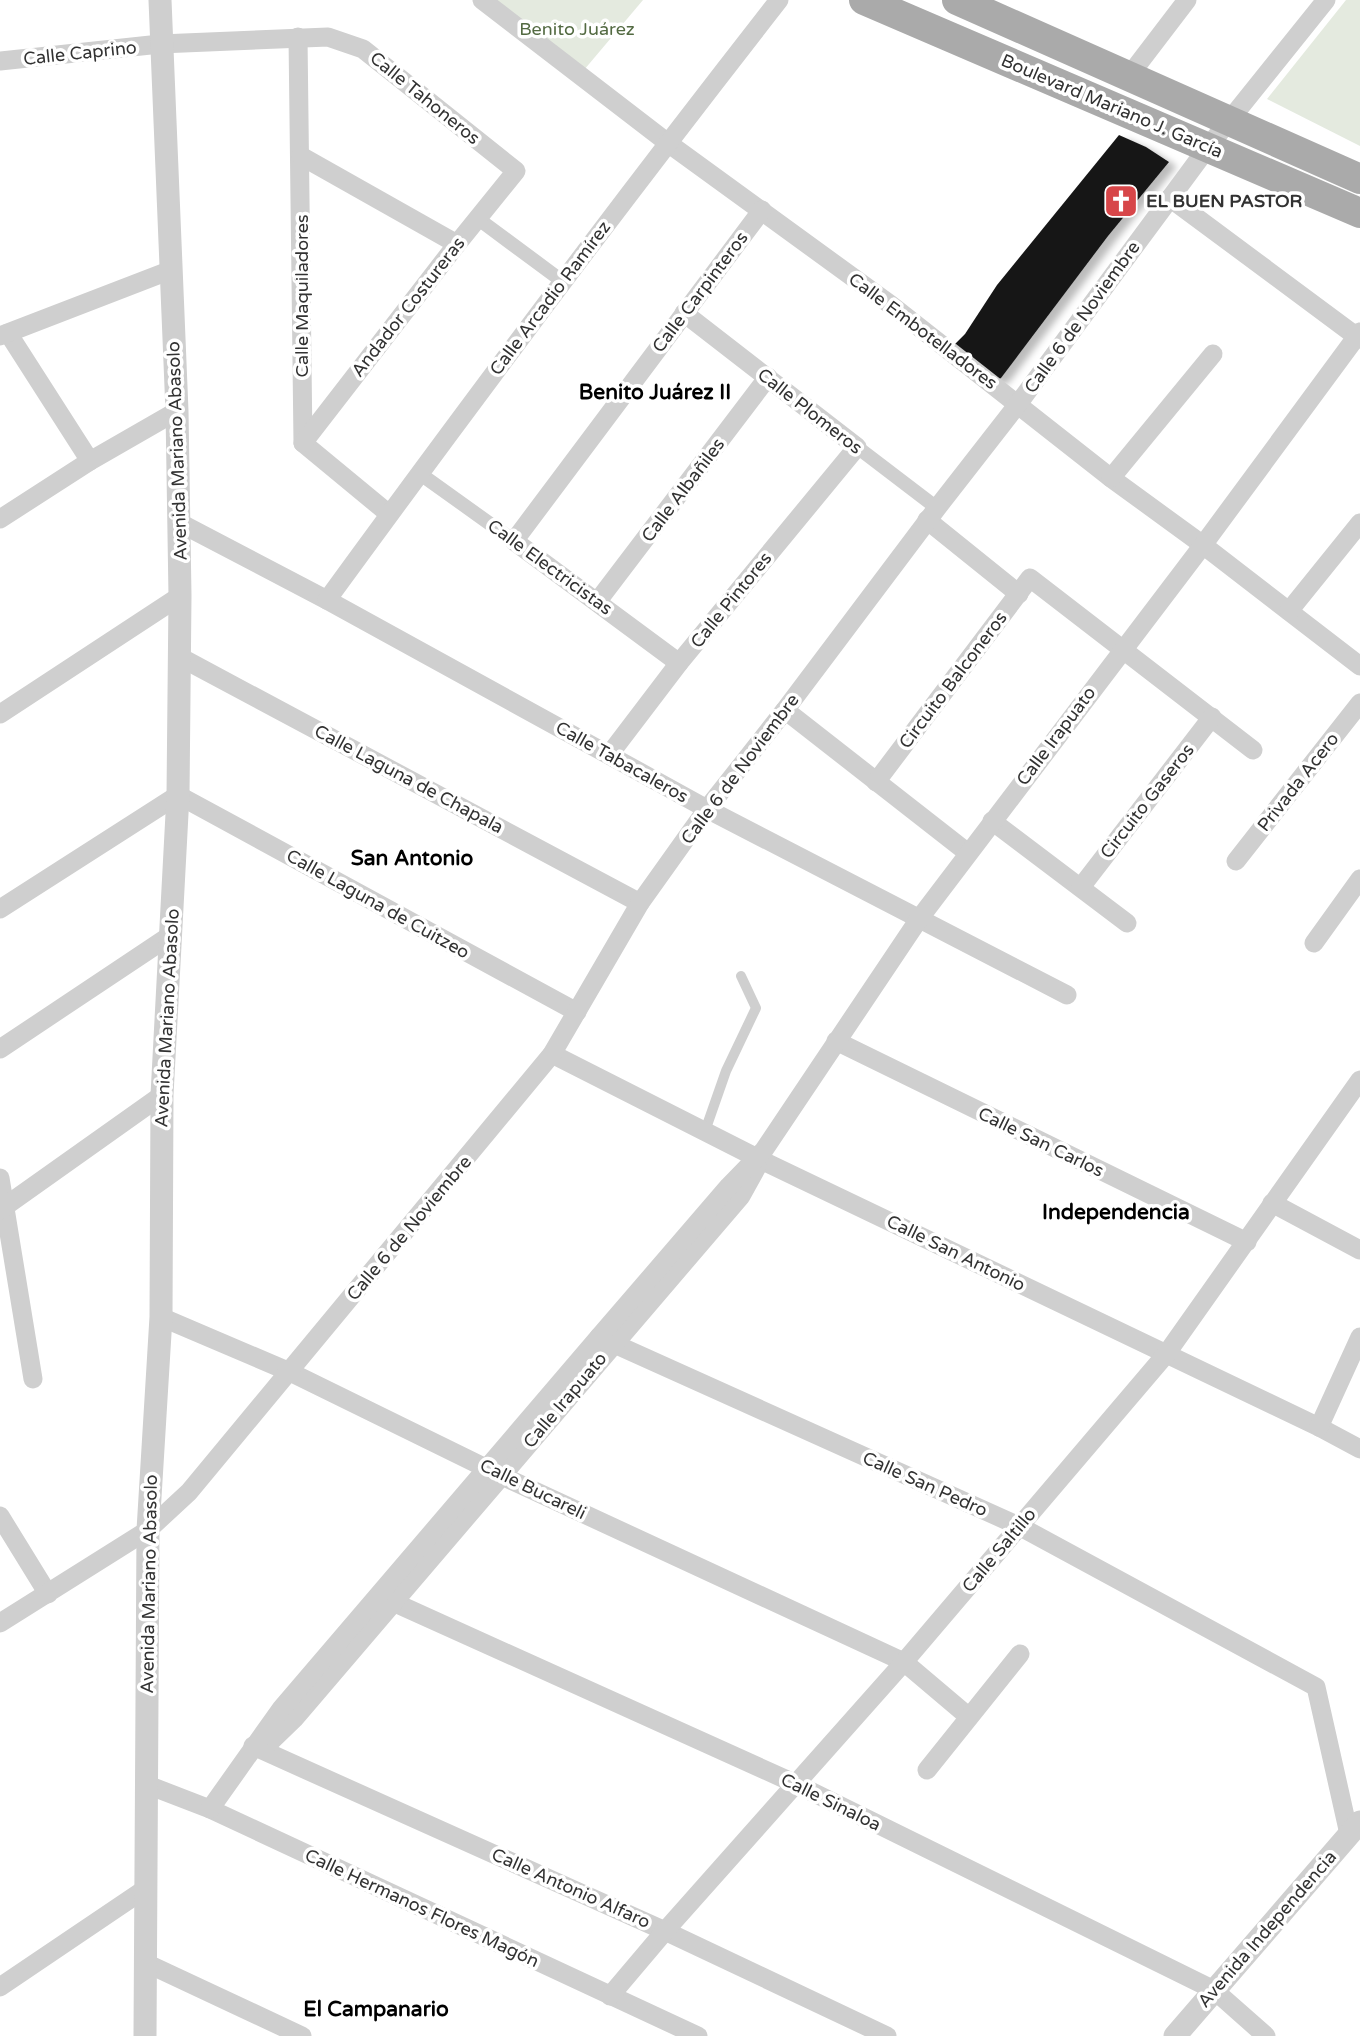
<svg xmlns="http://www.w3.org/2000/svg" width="1360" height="2036" font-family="'Varela Round',sans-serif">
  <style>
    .green { fill: #e4eadf }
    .building { fill: #191919; filter: url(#shadow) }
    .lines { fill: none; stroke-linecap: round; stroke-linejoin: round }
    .service { stroke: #cfcfcf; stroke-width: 10 }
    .pedestrian { stroke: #cfcfcf; stroke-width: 14 }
    .minor { stroke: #cfcfcf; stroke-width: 19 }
    .tertiary { stroke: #cfcfcf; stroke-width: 23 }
    .primary { stroke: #aaa; stroke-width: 30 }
    .labels { text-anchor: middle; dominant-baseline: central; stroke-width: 7; stroke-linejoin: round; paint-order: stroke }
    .park-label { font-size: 18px; fill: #536a42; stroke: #fff }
    .street-label { font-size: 18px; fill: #323232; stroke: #fff }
    .poi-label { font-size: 18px; font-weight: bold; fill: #323232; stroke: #fff; text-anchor: start }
    .quarter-label { font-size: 21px; font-weight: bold; fill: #000; stroke: #fff }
  </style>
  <defs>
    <filter id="shadow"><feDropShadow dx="8" dy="4.5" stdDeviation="3.5" flood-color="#0004"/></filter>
  </defs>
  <rect width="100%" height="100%" fill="#fff"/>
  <g class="green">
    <polygon points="489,0 643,0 584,70"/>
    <polygon points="1346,0 1360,0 1360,146 1267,99"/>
  </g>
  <polygon class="building" points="1119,135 1146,147 1169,162 1108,236 1001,378 995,381 953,346 965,334 997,285"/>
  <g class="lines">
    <polyline class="service" points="705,1131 726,1071 756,1008 741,976"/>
    <g class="pedestrian">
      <polyline points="477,218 562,281"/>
      <polyline points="857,447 937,508"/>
      <polyline points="419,473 514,541"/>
    </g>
    <g class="minor">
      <polyline points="482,0 668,143 891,305 1111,478 1203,545 1360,666"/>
      <polyline points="298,37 303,443 389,514"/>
      <polyline points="0,61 160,44 328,37 363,49 516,171 457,244 303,443"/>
      <polyline points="1129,76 1187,0"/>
      <polyline points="301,156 457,244"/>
      <polyline points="1170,198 1360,339"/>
      <polyline points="8,333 90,461"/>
      <polyline points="0,336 171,270"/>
      <polyline points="1111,478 1213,354"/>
      <polyline points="0,519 90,461 177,411"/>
      <polyline points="927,520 1019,594"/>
      <polyline points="180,523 327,600 707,809 1067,995"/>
      <path d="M327,600C475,397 625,197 779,0"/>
      <polyline points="597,602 768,377"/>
      <polyline points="1289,611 1360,523"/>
      <polyline points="178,656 640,903"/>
      <polyline points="679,663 514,541 762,210"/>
      <polyline points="785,710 968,853"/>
      <polyline points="0,714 180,596"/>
      <polyline points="609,755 679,663 857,447 684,313"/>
      <polyline points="876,782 1030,578 1253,750"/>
      <polyline points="992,821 1127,923"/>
      <polyline points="1236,861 1360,703"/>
      <polyline points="1081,887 1212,717"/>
      <polyline points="0,909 178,795 577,1012"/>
      <polyline points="1314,943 1360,879"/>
      <polyline points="836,1041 1247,1242"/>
      <polyline points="0,1049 171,935"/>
      <polyline points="552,1054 761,1160 1319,1427 1360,1449"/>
      <polyline points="0,1178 33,1379"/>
      <polyline points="1272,1203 1360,1250"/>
      <polyline points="0,1210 162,1095"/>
      <polyline points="161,1317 290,1372 502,1476 904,1662 969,1717"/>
      <polyline points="599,1337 1019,1526 1316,1687 1349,1834"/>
      <polyline points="1319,1427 1360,1337"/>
      <polyline points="0,1516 48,1594"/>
      <polyline points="380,1594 393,1602 796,1784 1214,1990 1266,2036"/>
      <polyline points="0,1623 148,1530 189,1492 552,1054 640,903 707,809 785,710 937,508 1018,404 1208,147 1326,0"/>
      <polyline points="253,1746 665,1931 887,2036"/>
      <polyline points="263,1749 294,1719 741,1196 757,1167"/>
      <polyline points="927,1770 1020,1654"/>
      <polyline points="145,1784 210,1809 698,2036"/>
      <polyline points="210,1809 281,1709 599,1337 729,1186 764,1150 919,919 1203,545 1360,332"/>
      <polyline points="146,1963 302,2036"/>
      <polyline points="0,1987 145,1889"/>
      <polyline points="610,1996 665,1931 904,1662 1167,1353 1360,1080"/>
    </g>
    <g class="tertiary">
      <polyline points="145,2036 148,1530 161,1317 162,1095 178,795 180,596 177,411 160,0"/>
      <polyline points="1175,2036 1360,1822"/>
    </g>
    <g class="primary">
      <polyline points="864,0 1360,213"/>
      <polyline points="957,0 1360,179"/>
    </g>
  </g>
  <defs>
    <g id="church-square" transform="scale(1.75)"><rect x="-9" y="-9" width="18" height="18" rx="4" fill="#d74649" stroke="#fff"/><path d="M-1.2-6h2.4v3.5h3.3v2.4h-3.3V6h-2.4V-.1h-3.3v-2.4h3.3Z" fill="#fff"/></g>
  </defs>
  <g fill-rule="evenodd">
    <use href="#church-square" x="1121" y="201"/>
  </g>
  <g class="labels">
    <g class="park-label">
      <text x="577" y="29">Benito Juárez</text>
    </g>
    <g class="street-label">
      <text transform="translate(80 53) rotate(-6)">Calle Caprino</text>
      <text transform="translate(425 98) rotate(39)">Calle Tahoneros</text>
      <text transform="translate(1112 106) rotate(23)">Boulevard Mariano J. García</text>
      <text transform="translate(700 292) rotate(-53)">Calle Carpinteros</text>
      <text transform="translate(302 296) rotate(-90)">Calle Maquiladores</text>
      <text transform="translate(550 298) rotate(-53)">Calle Arcadio Ramírez</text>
      <text transform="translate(408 307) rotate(-52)">Andador Costureras</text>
      <text transform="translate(1082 317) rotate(-54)">Calle 6 de Noviembre</text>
      <text transform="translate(923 331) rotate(37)">Calle Embotelladores</text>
      <text transform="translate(810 411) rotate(38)">Calle Plomeros</text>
      <text transform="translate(177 451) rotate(-92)">Avenida Mariano Abasolo</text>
      <text transform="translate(683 490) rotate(-53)">Calle Albañiles</text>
      <text transform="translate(550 567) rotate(36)">Calle Electricistas</text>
      <text transform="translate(731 600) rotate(-51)">Calle Pintores</text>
      <text transform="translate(953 680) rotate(-53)">Circuito Balconeros</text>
      <text transform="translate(1056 736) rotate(-53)">Calle Irapuato</text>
      <text transform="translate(622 762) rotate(29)">Calle Tabacaleros</text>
      <text transform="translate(740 769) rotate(-53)">Calle 6 de Noviembre</text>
      <text transform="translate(409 779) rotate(28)">Calle Laguna de Chapala</text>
      <text transform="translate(1298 782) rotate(-52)">Privada Acero</text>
      <text transform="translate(1147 801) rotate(-52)">Circuito Gaseros</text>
      <text transform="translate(378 904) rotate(29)">Calle Laguna de Cuitzeo</text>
      <text transform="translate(167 1018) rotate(-87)">Avenida Mariano Abasolo</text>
      <text transform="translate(1041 1142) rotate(26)">Calle San Carlos</text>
      <text transform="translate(409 1228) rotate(-50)">Calle 6 de Noviembre</text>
      <text transform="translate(956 1253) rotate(26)">Calle San Antonio</text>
      <text transform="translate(565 1400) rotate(-50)">Calle Irapuato</text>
      <text transform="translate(925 1484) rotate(24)">Calle San Pedro</text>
      <text transform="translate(533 1489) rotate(26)">Calle Bucareli</text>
      <text transform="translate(999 1550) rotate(-50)">Calle Saltillo</text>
      <text transform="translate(149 1584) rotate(-89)">Avenida Mariano Abasolo</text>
      <text transform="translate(831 1802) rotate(26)">Calle Sinaloa</text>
      <text transform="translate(571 1888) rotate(24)">Calle Antonio Alfaro</text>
      <text transform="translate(422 1908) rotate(25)">Calle Hermanos Flores Magón</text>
      <text transform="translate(1267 1929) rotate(-49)">Avenida Independencia</text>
    </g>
    <g class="poi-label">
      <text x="1146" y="201">EL BUEN PASTOR</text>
    </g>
    <g class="quarter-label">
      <text x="655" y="392">Benito Juárez II</text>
      <text x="412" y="858">San Antonio</text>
      <text x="1116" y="1212">Independencia</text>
      <text x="376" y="2009">El Campanario</text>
    </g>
  </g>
</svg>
